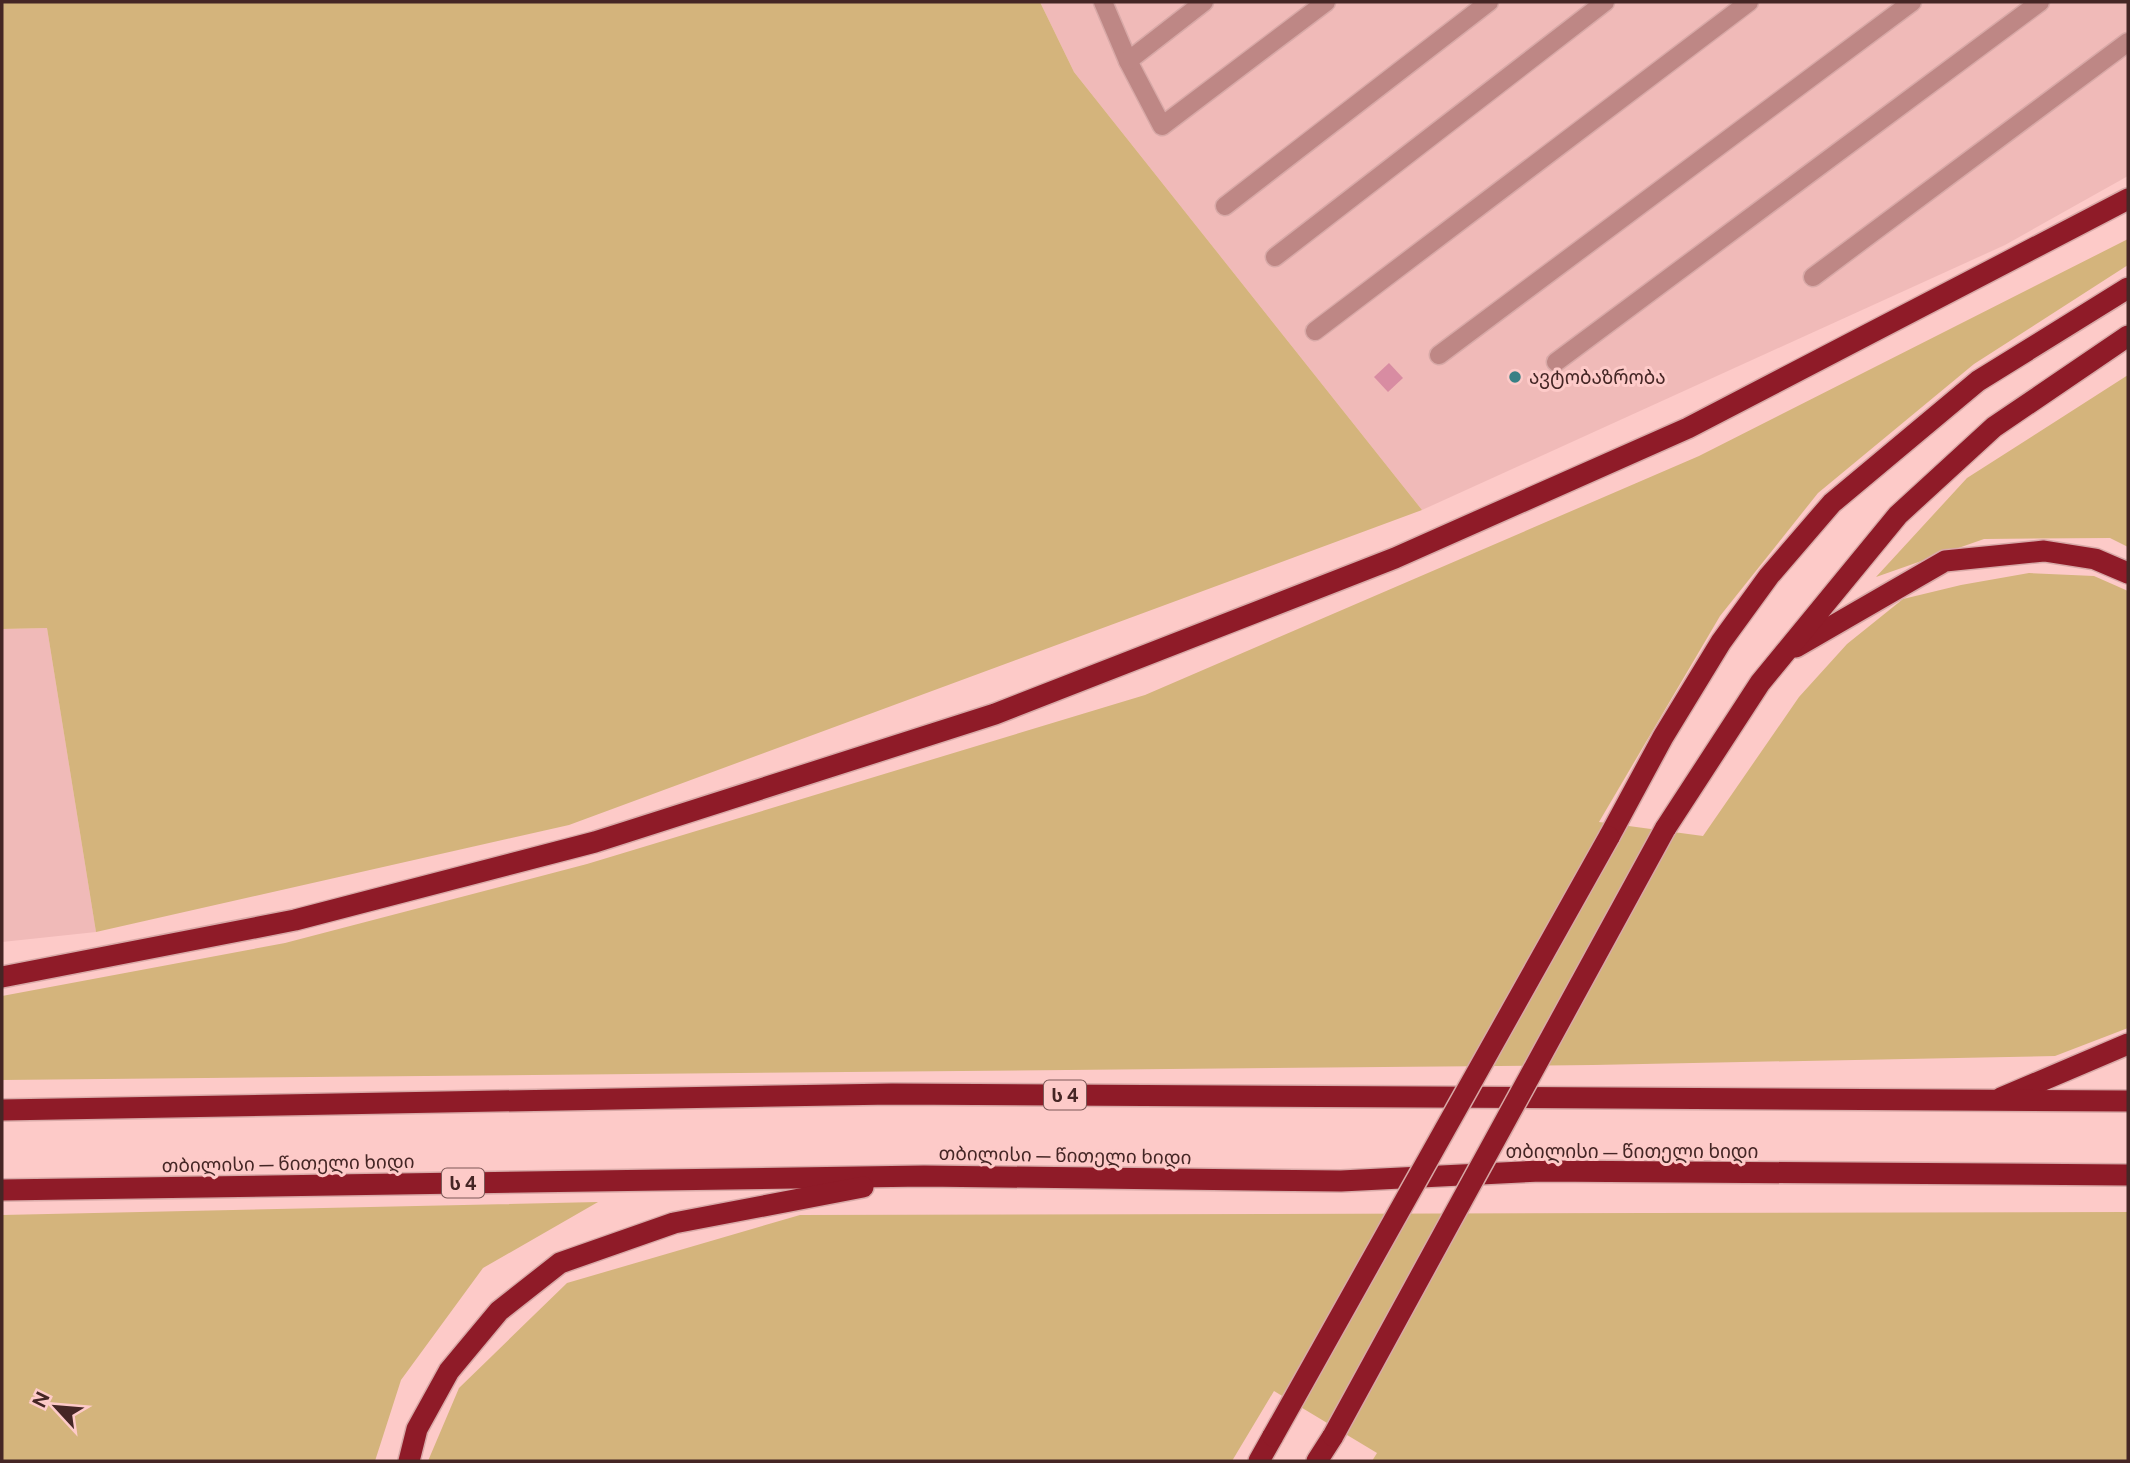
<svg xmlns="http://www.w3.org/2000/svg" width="2130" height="1463" font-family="'Public Sans','Noto Sans Georgian',sans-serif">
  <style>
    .built { fill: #f0bab8 }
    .green { fill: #d4b47c }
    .building { fill: #d88ca2 }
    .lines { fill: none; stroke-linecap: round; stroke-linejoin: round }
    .minor-casing { stroke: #d8a9a7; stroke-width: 21 }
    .highway-casing { stroke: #d8a9a7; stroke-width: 24 }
    .minor { stroke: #be8785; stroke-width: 18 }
    .highway { stroke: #8f1b28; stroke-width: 21 }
    .highway-bridge-casing { stroke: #d8a9a7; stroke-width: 24; stroke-linecap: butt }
    .highway-bridge { stroke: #8f1b28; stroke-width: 21 }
    .poi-dot { fill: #388085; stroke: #fdcac8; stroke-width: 2.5 }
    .labels { text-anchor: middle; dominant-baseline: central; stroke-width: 6; stroke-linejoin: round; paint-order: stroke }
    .shield { fill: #fdcac8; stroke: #7c5756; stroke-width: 2 }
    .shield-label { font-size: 18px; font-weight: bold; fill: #452625 }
    .poi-label { font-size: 19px; fill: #452625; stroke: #fdcac8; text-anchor: start }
    .street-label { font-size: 19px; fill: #452625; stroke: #fdcac8 }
  </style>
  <rect width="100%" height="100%" fill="#fdcac8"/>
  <g class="built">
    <polygon points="1040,2 2128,2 2128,176 2005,245 1422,510 1074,72"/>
    <polygon points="47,628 96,932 2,942 2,629"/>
  </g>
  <g class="green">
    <polygon points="2,2 1040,2 1074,72 1422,510 569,825 96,932 47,628 2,629"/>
    <polygon points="2128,239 2128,265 1974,364 1818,493 1720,616 1599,822 1703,836 1799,697 1847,644 1903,599 1961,585 2029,573 2094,576 2128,591 2128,1028 2055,1056 1593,1065 2,1080 2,996 285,943 587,864 1145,695 1699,456"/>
    <polygon points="2128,375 2128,547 2110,538 1984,539 1876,577 1967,478"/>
    <polygon points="598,1202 483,1268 401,1380 375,1461 2,1461 2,1215"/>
    <polygon points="2128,1212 2128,1461 1372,1461 1377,1453 1274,1391 1232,1461 428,1461 459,1388 567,1283 800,1215"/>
  </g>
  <polygon class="building" points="1389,363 1403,378 1388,392 1374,377"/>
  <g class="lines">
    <g class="minor-casing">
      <g id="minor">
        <polyline points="1103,2 1128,61 1162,126 1326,2"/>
        <polyline points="1128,61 1204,2"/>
        <polyline points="1225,206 1489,2"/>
        <polyline points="1275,257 1605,2"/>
        <polyline points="1813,277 2128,42"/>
        <polyline points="1315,331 1749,2"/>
        <polyline points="1439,355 1912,2"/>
        <polyline points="1556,362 2040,2"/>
      </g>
    </g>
    <g class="highway-casing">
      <g id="highway">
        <polyline points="1796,647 1945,561 2044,551 2095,559 2128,573"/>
        <polyline points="1665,829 1760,683 1898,515 1994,427 2128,336"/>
        <polyline points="1609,837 1663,737 1721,642 1769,576 1832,503 1978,381 2128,288"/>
        <polyline points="2,977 295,920 595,842 995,714 1395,558 1688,428 2128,199"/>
        <polyline points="2001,1098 2128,1044"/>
        <polyline points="2,1110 892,1094 2128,1101"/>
        <polyline points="2,1190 924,1176 1341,1181 1541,1171 2128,1175"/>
        <polyline points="409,1461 417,1429 449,1371 499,1311 560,1263 674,1223 863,1187"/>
        <polyline points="1259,1461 1273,1436"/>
        <polyline points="1317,1461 1333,1436"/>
      </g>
    </g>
    <use href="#minor" class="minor"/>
    <use href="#highway" class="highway"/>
    <g class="highway-bridge-casing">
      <g id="highway-bridge">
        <polyline points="1273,1436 1609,837"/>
        <polyline points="1333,1436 1665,829"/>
      </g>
    </g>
    <use href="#highway-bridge" class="highway-bridge"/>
  </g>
  <circle class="poi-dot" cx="1515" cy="377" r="7"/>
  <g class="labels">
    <g class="shield">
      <rect x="1044" y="1080.5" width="42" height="29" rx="5"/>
      <rect x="442" y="1168.5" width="42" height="29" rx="5"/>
    </g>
    <g class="shield-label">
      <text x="1065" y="1095">ს 4</text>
      <text x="463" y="1183">ს 4</text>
    </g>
    <g class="poi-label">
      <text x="1529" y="377">ავტობაზრობა</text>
    </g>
    <g class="street-label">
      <text x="1632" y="1151">თბილისი — წითელი ხიდი</text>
      <text transform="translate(1065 1155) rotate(1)">თბილისი — წითელი ხიდი</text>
      <text transform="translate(288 1163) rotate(-1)">თბილისი — წითელი ხიდი</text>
    </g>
  </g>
  <rect width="2130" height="1463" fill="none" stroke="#452625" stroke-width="7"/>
  <g transform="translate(56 1407) rotate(296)" stroke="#fdcac8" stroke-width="5" paint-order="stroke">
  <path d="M0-5L12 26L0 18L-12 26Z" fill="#452625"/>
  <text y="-10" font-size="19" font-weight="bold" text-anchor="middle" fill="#452625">N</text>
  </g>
</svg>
